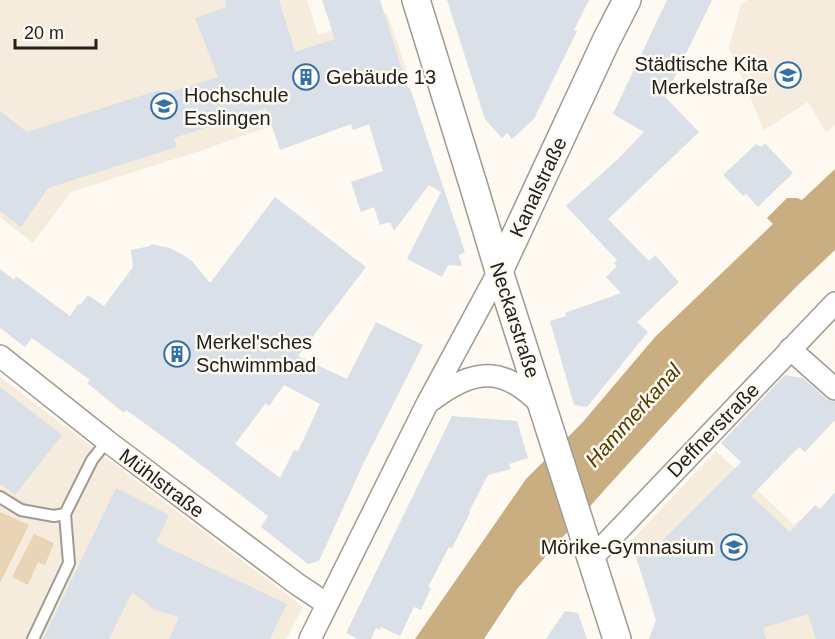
<svg xmlns="http://www.w3.org/2000/svg" width="835" height="639" font-family="Arial,sans-serif">
  <style>
    .built { fill: #f5ecdd }
    .green { fill: #e9d5b5 }
    .water { fill: #c9ae82 }
    .building { fill: #dae0e7; fill-rule: evenodd }
    .lines { fill: none; stroke-linecap: round; stroke-linejoin: round }
    .service-casing { stroke: #9f9a93; stroke-width: 14 }
    .minor-casing { stroke: #9f9a93; stroke-width: 24 }
    .tertiary-casing { stroke: #9f9a93; stroke-width: 30 }
    .service { stroke: #fff; stroke-width: 10 }
    .minor { stroke: #fff; stroke-width: 21 }
    .tertiary { stroke: #fff; stroke-width: 27 }
    .labels { text-anchor: middle; dominant-baseline: central; stroke-width: 5; stroke-linejoin: round; paint-order: stroke }
    .poi-label { font-size: 20px; fill: #23211e; stroke: #fef9f1; text-anchor: start }
    .street-label { font-size: 20px; fill: #23211e; stroke: #fef9f1 }
    .water-label { font-size: 21px; font-style: italic; fill: #553a00; stroke: #fef9f1 }
  </style>
  <rect width="100%" height="100%" fill="#fef9f1"/>
  <g class="built">
    <polygon points="0,0 307,0 318,35 387,13 409,77 203,150 71,192 33,243 0,217"/>
    <polygon points="747,0 835,0 835,125 826,132 808,102 764,130 729,47 741,4"/>
    <polygon points="0,377 303,607 286,639 0,639"/>
    <polygon points="716,451 793,524 802,519 835,639 649,639 659,629 631,541"/>
  </g>
  <g class="green">
    <polygon points="0,512 29,525 0,583"/>
    <polygon points="34,534 54,543 45,565 38,562 28,585 12,577"/>
  </g>
  <polygon class="water" points="835,169 835,250 797,286 705,380 608,486 517,589 484,639 415,639 526,479 582,423 655,337 773,224 767,218 787,198 797,198 802,200"/>
  <g class="building">
    <polygon points="225,0 279,0 295,52 335,39 322,0 380,0 408,88 410,88 465,252 459,255 462,266 448,265 442,277 407,259 441,192 429,185 394,231 390,222 380,225 374,207 361,212 351,182 383,171 369,124 353,130 351,124 280,150 266,108 174,138 177,147 48,188 21,227 0,211 0,111 27,132 159,90 161,95 218,77 195,18 227,7"/>
    <polygon points="447,0 589,0 574,30 577,31 534,119 512,139 507,133 502,138 485,119"/>
    <polygon points="667,0 712,0 665,97 699,132 608,219 649,261 655,255 679,282 637,322 648,332 587,407 574,405 550,321 566,316 565,313 621,293 606,277 617,266 614,263 617,260 566,206 619,158 644,132 613,114"/>
    <polygon points="765,143 793,173 758,207 746,194 743,196 723,175 756,144 761,147"/>
    <path d="M275,197L366,267L298,356L347,379L376,322L423,345L365,460L319,561L308,564L261,527L268,516L176,446L126,410L124,413L87,383L90,380L32,338L25,347L0,328V269L14,280L16,276L70,316L78,304L80,305L88,295L104,306L133,267L131,250L150,246L151,244L170,248L185,256L192,261L210,283ZM284,385L320,404L298,451L294,450L280,478L235,444L266,403L269,406Z"/>
    <polygon points="785,375 803,378 827,399 835,401 835,420 805,452 799,447 751,496 790,532 815,505 820,509 835,492 835,639 816,639 808,614 763,628 766,639 649,639 656,620 635,553 659,544 741,462 721,443"/>
    <polygon points="0,387 62,435 15,495 0,484"/>
    <polygon points="452,416 517,421 528,458 509,464 511,469 488,475 469,512 470,513 452,548 449,547 428,587 431,588 421,610 414,607 400,636 381,627 380,630 376,628 371,639 358,639 346,633"/>
    <polygon points="116,488 169,515 156,542 287,604 270,639 169,639 179,617 155,610 132,592 109,639 43,639"/>
    <polygon points="565,611 578,613 587,639 546,639"/>
  </g>
  <g class="lines">
    <g class="service-casing">
      <g id="service">
        <polyline points="0,497 21,510 54,516 65,514 92,460 107,441"/>
        <polyline points="33,639 69,563 65,514"/>
      </g>
    </g>
    <g class="minor-casing">
      <g id="minor">
        <polyline points="790,349 835,389"/>
        <polyline points="0,356 107,441 297,584 327,604"/>
        <path d="M432,400C475,367 505,366 543,407"/>
        <polyline points="591,559 835,303"/>
        <polyline points="310,639 427,404 499,271"/>
      </g>
    </g>
    <g class="tertiary-casing">
      <g id="tertiary">
        <polyline points="416,0 473,184 499,271 617,639"/>
        <polyline points="499,271 606,41 627,0"/>
      </g>
    </g>
    <use href="#service" class="service"/>
    <use href="#minor" class="minor"/>
    <use href="#tertiary" class="tertiary"/>
  </g>
  <defs>
    <g id="school-ring" transform="scale(1.35)"><circle r="9.5" fill="#fef9f1" stroke="#3271a8" stroke-width="1.5"/><path d="M0-5L7-2L0 1L-7-2ZM-4 1L0 2.5L4 1V4Q0 6-4 4Z" fill="#3271a8"/></g>
    <g id="building-ring" transform="scale(1.35)"><circle r="9.5" fill="#fef9f1" stroke="#3271a8" stroke-width="1.5"/><path d="M-4-6H4V6H1V3H-1V6H-4ZM-2.5-4.3h1.7v1.8h-1.7ZM.8-4.3h1.7v1.8H.8ZM-2.5-1h1.7V.8h-1.7ZM.8-1h1.7V.8H.8Z" fill="#3271a8"/></g>
    <g id="university-ring" transform="scale(1.35)"><circle r="9.5" fill="#fef9f1" stroke="#3271a8" stroke-width="1.5"/><path d="M0-5L7-2L0 1L-7-2ZM-4 1L0 2.5L4 1V4Q0 6-4 4Z" fill="#3271a8"/></g>
  </defs>
  <g fill-rule="evenodd">
    <use href="#school-ring" x="788" y="75"/>
    <use href="#building-ring" x="306" y="77"/>
    <use href="#university-ring" x="164" y="106"/>
    <use href="#building-ring" x="177" y="354"/>
    <use href="#school-ring" x="734" y="547"/>
  </g>
  <g class="labels">
    <g class="poi-label">
      <text x="768" y="64" text-anchor="end">Städtische Kita<tspan x="768" dy="23">Merkelstraße</tspan></text>
      <text x="326" y="77">Gebäude 13</text>
      <text x="184" y="95">Hochschule<tspan x="184" dy="23">Esslingen</tspan></text>
      <text x="196" y="342">Merkel'sches<tspan x="196" dy="23">Schwimmbad</tspan></text>
      <text x="714" y="547" text-anchor="end">Mörike-Gymnasium</text>
    </g>
    <g class="street-label">
      <text transform="translate(538 187) rotate(-65)">Kanalstraße</text>
      <text transform="translate(515 320) rotate(72)">Neckarstraße</text>
      <text transform="translate(713 430) rotate(-46)">Deffnerstraße</text>
      <text transform="translate(162 483) rotate(37)">Mühlstraße</text>
    </g>
    <g class="water-label">
      <text transform="translate(633 415) rotate(-48)">Hammerkanal</text>
    </g>
  </g>
  <path d="M15 39v9h81v-9" fill="none" stroke="#23211e" stroke-width="3"/>
  <text x="24" y="39" font-size="18" fill="#23211e" stroke="#fef9f1" stroke-width="4.5" paint-order="stroke">20 m</text>
</svg>
